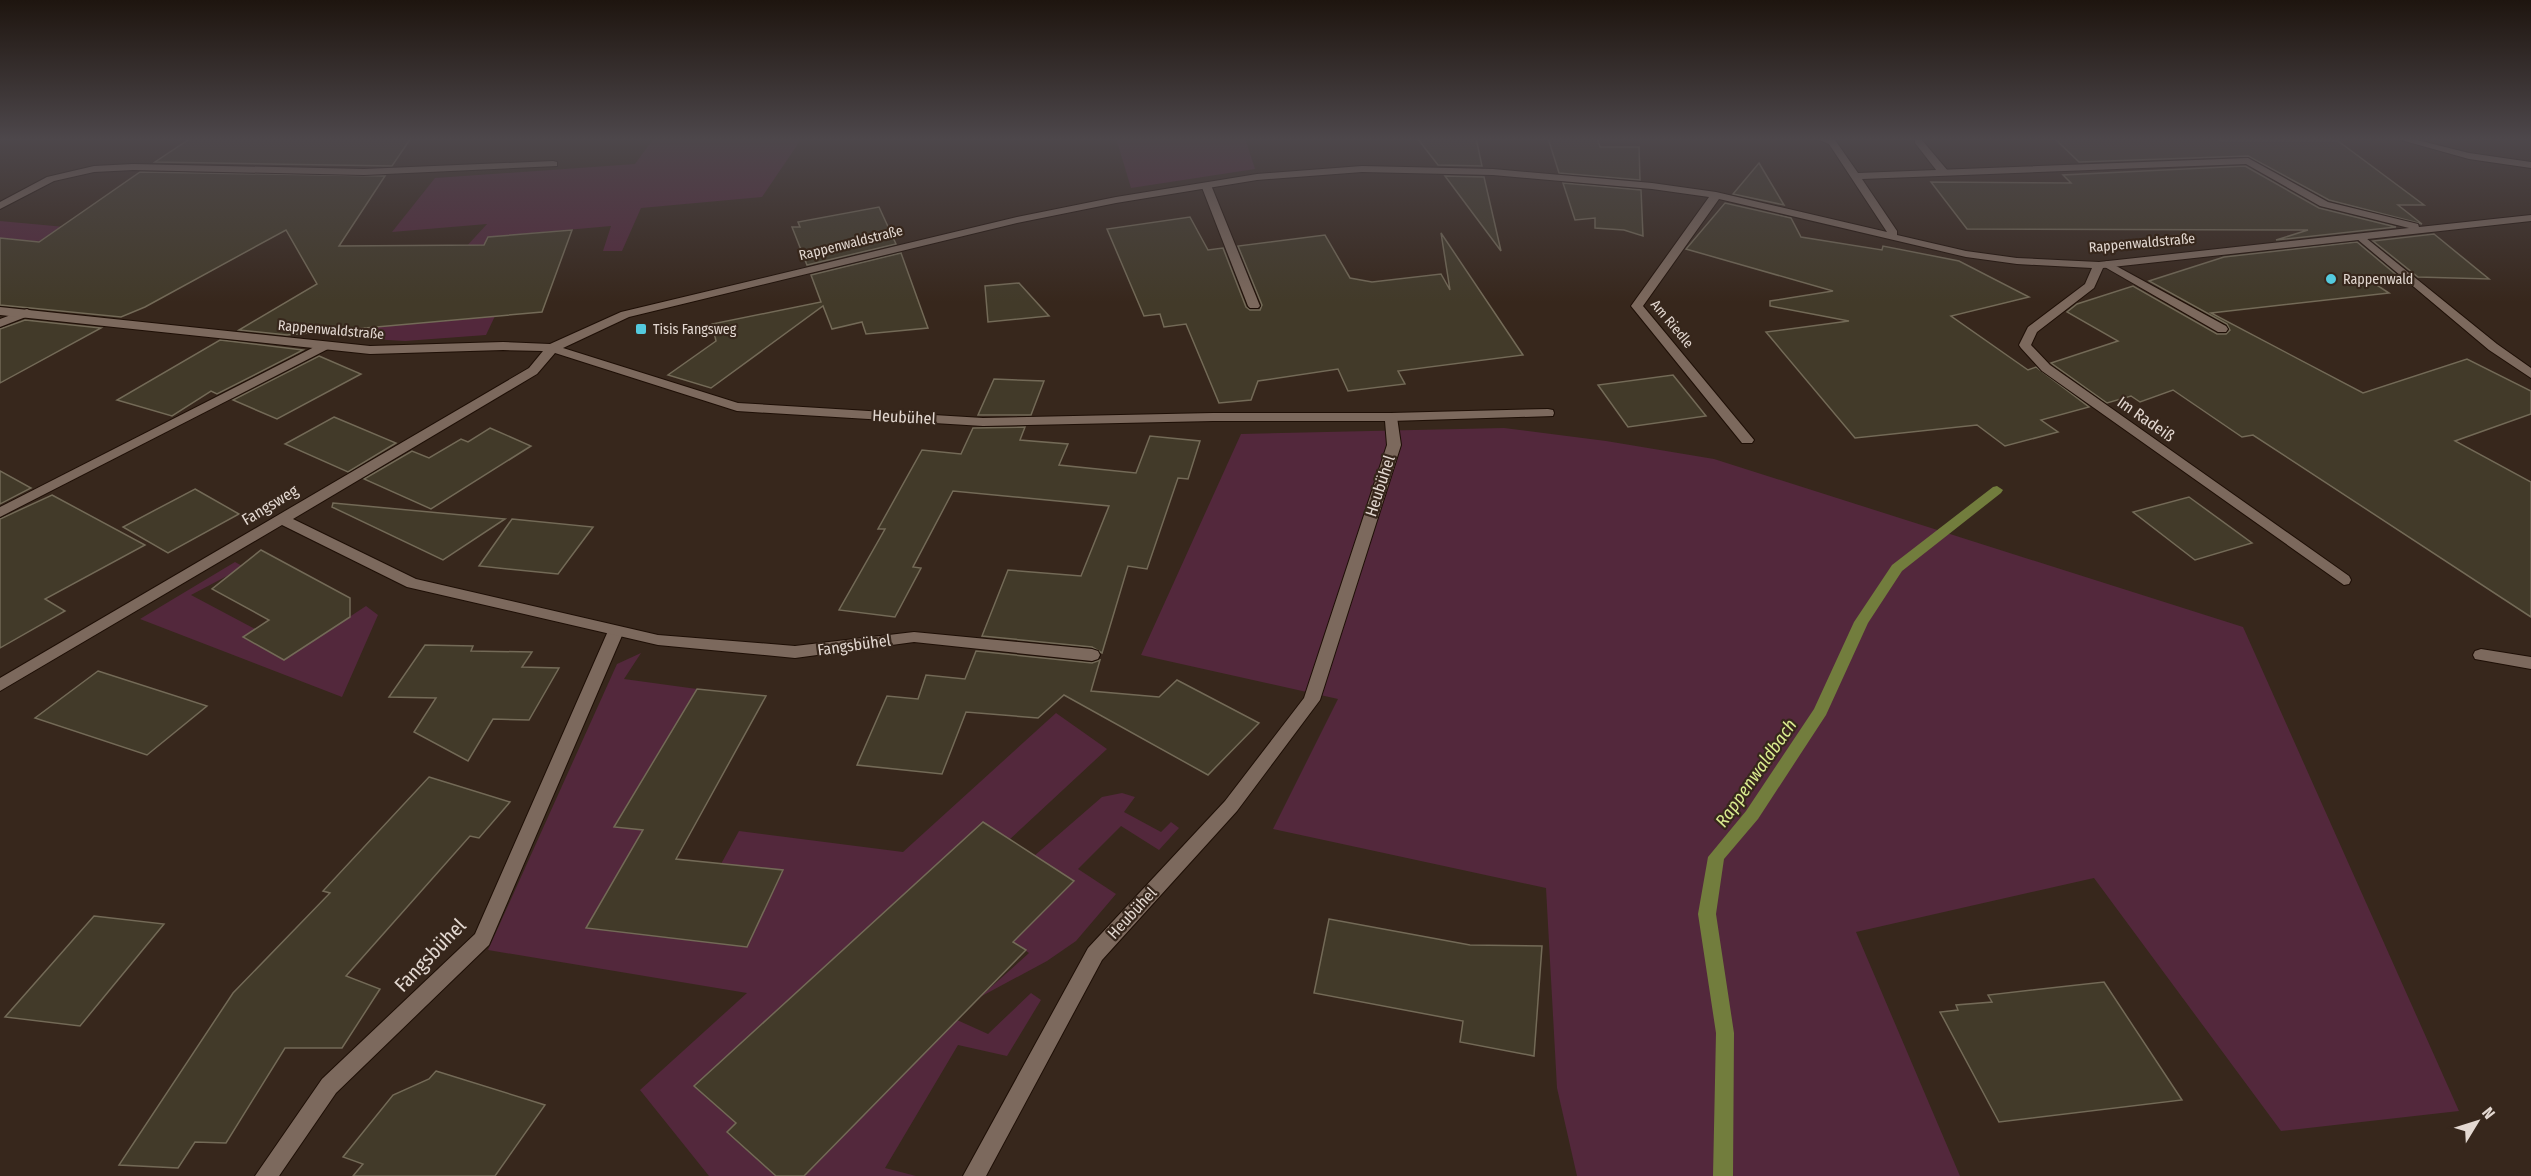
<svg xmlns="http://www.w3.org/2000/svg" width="2531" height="1176" font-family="'Fira Sans Condensed',sans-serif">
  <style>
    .green { fill: #53283c }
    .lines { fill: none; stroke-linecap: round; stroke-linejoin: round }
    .stream { fill: #727d3d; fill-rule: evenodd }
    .building { fill: #423a29; stroke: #736a57; stroke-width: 1.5 }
    .service-casing { stroke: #1e0f06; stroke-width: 2 }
    .minor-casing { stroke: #1e0f06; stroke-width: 2 }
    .service { fill: #7c695d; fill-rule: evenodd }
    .minor { fill: #7c695d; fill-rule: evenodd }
    .poi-dot { fill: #54cade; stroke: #37271c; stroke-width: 2 }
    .labels { text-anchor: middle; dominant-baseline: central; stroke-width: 4.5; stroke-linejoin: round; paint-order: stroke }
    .far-street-label { font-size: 14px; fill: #e3d8d1; stroke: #37271c }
    .far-poi-label { font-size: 14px; fill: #e3d8d1; stroke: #37271c; text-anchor: start }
    .street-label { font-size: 16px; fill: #e3d8d1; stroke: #37271c }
    .water-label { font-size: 18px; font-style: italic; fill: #daec8f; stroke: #37271c }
    .near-street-label { font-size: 20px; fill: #e3d8d1; stroke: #37271c }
  </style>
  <rect width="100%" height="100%" fill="#37271c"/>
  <g class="green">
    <polygon points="654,138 802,138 762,197 641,208 622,251 603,251 611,226 488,237 465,285 495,316 486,335 405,341 353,338 396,290 431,285 487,224 392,232 435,178 635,164"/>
    <polygon points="1116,138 1245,138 1255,169 1131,188"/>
    <polygon points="0,221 87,229 45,242 0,238"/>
    <polygon points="1504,428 1606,441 1714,459 2243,627 2459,1111 2281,1131 2094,878 1856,932 1960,1176 1577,1176 1557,1088 1546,888 1273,829 1338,699 1141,655 1241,434"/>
    <polygon points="235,562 244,567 191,595 255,629 243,637 284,660 366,606 378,615 342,697 140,619"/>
    <polygon points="641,653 624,679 697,689 614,826 690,835 675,858 747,947 783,871 721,864 739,831 903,852 1056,713 1107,749 1009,840 983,823 694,1086 736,1123 727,1133 776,1176 709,1176 640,1090 747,993 488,950 617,664"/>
    <polygon points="1122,793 1135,797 1124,812 1161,832 1171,822 1179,828 1159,850 1121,826 1078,869 1116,894 1076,941 1047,961 980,997 1029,953 1013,942 1074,881 1034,856 1102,797"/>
    <polygon points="1031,993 1041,1000 1007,1056 958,1045 885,1168 916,1176 804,1176 957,1020 988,1034"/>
  </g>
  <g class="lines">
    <polygon class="stream" points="1997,486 2003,490 2001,493 1902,571 1868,623 1826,715 1758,819 1724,859 1716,914 1734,1033 1733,1176 1713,1176 1716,1033 1698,914 1708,857 1746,811 1814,709 1854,622 1892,565 1993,487"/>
  </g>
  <g class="building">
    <polygon points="191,138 411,138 392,166 155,162"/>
    <polygon points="1417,138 1476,138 1482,166 1438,165"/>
    <polygon points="1548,138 1597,138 1600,147 1639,147 1640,180 1559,173"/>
    <polygon points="2054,138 2217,138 2222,141 2338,141 2424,205 2398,205 2422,224 2329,200 2248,156 2079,162"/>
    <polygon points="1759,163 1784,205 1733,194"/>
    <polygon points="2245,166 2319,208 2396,227 2276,240 2308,230 1967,229 1931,182 2071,183 2063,175"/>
    <polygon points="140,172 385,176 339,246 484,245 488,237 572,230 542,312 287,335 239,330 317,284 286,230 145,307 121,317 0,305 0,238 39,242"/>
    <polygon points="1445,176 1484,177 1501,251"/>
    <polygon points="1563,183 1641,190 1643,236 1624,230 1595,228 1595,218 1575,220"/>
    <polygon points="1725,203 1791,218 1801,237 1882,250 1883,246 1959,261 2029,297 1951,316 2028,370 2036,367 2089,407 2041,420 2058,432 2005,446 1977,425 1855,438 1766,332 1849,321 1770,306 1770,301 1833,291 1686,249"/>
    <polygon points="879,207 896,244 807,265 792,227 800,227 798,222"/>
    <polygon points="1190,217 1208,250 1223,248 1246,307 1250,310 1260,310 1262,305 1238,246 1325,235 1350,278 1372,282 1441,274 1450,290 1441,233 1523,355 1398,371 1405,384 1348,391 1338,369 1258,381 1251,400 1219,403 1186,324 1164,327 1160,314 1144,316 1107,229"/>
    <polygon points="2434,234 2489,279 2418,277 2373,241"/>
    <polygon points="2357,242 2399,277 2363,276 2389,293 2211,313 2363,393 2467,359 2531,391 2531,414 2455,441 2531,482 2531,617 2253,435 2242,437 2173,390 2140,402 2131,396 2107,403 2051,363 2118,341 2067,312 2077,304 2133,286 2217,334 2226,334 2230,330 2227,324 2149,281 2224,257"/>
    <polygon points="901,253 928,328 866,334 862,322 832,329 823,306 711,388 668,375 716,341 712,324 821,302 811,275"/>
    <polygon points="1019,283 1049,316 988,322 985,286"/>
    <polygon points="25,320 101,328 0,383 0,329"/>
    <polygon points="220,340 303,350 217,394 211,391 172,416 117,400"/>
    <polygon points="319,356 361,374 277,419 233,400"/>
    <polygon points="1673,375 1706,416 1628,427 1598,385"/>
    <polygon points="994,379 1044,381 1031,415 978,415"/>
    <polygon points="334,417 396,443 348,472 285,444"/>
    <polygon points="1025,427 1020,440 1068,444 1059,465 1136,473 1150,436 1200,441 1188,479 1178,478 1147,569 1128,566 1102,653 1092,647 982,636 1008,570 1081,576 1109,506 953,491 913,567 921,568 895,617 839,610 885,529 878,529 922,450 961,454 973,428"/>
    <polygon points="490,428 531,446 431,509 364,479 412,451 429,458 461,439 468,442"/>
    <polygon points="0,471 31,488 0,504"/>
    <polygon points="195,489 239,514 168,553 123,527"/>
    <polygon points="52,495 145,545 45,599 65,611 0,648 0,519"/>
    <polygon points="2189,497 2252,543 2195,560 2133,512"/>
    <polygon points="333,503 505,519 443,560 332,507"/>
    <polygon points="512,519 593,527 558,574 479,566"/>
    <polygon points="261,550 350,598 350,617 284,660 243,637 269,620 212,589"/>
    <polygon points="425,645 473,646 471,651 532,652 522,667 559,668 529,720 493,719 468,761 414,732 436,698 389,697"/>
    <polygon points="976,651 1092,663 1100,660 1091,691 1159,697 1177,680 1259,723 1208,775 1064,695 1038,718 966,712 942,774 857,765 887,696 918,699 926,675 965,679"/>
    <polygon points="98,671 207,706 147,755 35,718"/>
    <polygon points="697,689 766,696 676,859 783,870 747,947 586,928 643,830 614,827"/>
    <polygon points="429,777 510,802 479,838 470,836 346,976 380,989 342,1048 285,1048 226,1143 195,1142 178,1168 119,1165 233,993 330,893 323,891"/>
    <polygon points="983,822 1074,881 1013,942 1026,950 804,1176 776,1176 727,1132 736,1123 694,1086"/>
    <polygon points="94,916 164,924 80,1026 5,1017"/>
    <polygon points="1329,919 1470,945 1542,946 1534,1056 1460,1042 1463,1021 1314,993"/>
    <polygon points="2104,982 2182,1100 1999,1122 1940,1012 1958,1010 1956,1005 1992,1002 1988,995"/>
    <polygon points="436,1071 545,1105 495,1176 353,1176 363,1164 343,1157 393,1095 429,1079"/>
  </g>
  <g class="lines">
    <g class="service-casing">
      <g id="service">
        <polygon points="1915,139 1921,139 1948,171 1948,175 1940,175 1915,143"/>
        <polygon points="1202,183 1211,185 1260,306 1258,308 1250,308 1248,306 1201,185"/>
        <polygon points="2361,234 2497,344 2531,368 2531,378 2489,350 2357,239 2357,235"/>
        <polygon points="2107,261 2226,326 2228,329 2226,332 2218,332 2103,266 2101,264"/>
        <polygon points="27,309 31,311 31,315 0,327 0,319"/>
        <polygon points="324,342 330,346 328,349 0,517 0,507"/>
        <polygon points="1548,409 1553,410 1554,413 1553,416 1391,421 1385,417 1391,413"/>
        <polygon points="616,626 624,631 489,945 336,1093 279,1176 255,1176 322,1079 475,934 608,631"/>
      </g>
    </g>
    <g class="minor-casing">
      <g id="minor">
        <path d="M1815,138L1835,140L1858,173L2248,158L2328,202L2418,224L2419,227L2531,215V221L2103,268L2094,288L2037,332L2031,345L2050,365L2349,576L2351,580L2349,584L2344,585L2042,371L2021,348L2019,345L2028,327L2085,284L2092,268L2017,264L1966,257L1719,199L1643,306L1754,440L1752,443H1742L1631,306L1709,197L1652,189L1493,175L1362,172L1257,180L1116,203L1017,223L629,317L563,348L738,403L983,418L1213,413H1391L1397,417L1401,445L1320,700L1237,811L1102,960L986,1176H963L1088,948L1225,801L1304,698L1387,445L1385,421H1213L983,426L737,411L555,353L537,374L293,519L416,579L658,635L795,646L914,632L1092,649L1098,651L1100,655L1098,659L1092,661L914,642L795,658L658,645L407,587L282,525L0,691V678L529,368L543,351L503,350L370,354L0,315V307L370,346L503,342L550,344L621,312L1017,217L1116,197L1257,174L1362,166L1493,169L1652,183L1716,192L1887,232L1829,144ZM2246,164L2320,206L2409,228L2099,262L2017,258L1966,251L1897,235V231L1862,179Z"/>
        <polygon points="2394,138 2409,138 2469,153 2531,162 2531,168 2469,159"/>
        <polygon points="553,161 557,162 557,166 364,175 133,170 94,172 54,181 0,209 0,202 47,177 94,166 133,164 364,169"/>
        <polygon points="2481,649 2531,657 2531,669 2475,659 2473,655 2475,651"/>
      </g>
    </g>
    <use href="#service" class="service"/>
    <use href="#minor" class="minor"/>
  </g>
  <linearGradient id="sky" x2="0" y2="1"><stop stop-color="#1e150f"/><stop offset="0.46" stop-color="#4d474b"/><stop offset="1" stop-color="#4d474b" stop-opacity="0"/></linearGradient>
  <rect width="2531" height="302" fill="url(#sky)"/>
  <g class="poi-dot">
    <circle cx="2331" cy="279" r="6"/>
    <rect x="635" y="323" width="12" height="12" rx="3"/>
  </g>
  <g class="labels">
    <g class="far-street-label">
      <text transform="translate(851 243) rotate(-14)">Rappenwaldstraße</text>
      <text transform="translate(2142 243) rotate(-5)">Rappenwaldstraße</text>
      <text transform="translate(1672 324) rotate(50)">Am Riedle</text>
      <text transform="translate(331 330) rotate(5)">Rappenwaldstraße</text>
    </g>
    <g class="far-poi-label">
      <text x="2343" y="279">Rappenwald</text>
      <text x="653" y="329">Tisis Fangsweg</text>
    </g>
    <g class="street-label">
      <text transform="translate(904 417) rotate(3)">Heubühel</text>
      <text transform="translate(2146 419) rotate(35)">Im Radeiß</text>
      <text transform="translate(1380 486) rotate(-72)">Heubühel</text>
      <text transform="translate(270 505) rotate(-31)">Fangsweg</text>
      <text transform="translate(854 645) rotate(-8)">Fangsbühel</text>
      <text transform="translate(1132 913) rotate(-47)">Heubühel</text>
    </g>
    <g class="water-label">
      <text transform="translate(1756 773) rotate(-55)">Rappenwaldbach</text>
    </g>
    <g class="near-street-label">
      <text transform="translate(430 955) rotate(-46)">Fangsbühel</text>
    </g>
  </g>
  <g transform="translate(2477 1122) rotate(52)" stroke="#37271c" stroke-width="4.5" paint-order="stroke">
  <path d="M0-4.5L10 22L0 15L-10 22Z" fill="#e3d8d1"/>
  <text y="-9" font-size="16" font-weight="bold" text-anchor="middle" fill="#e3d8d1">N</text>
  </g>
</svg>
